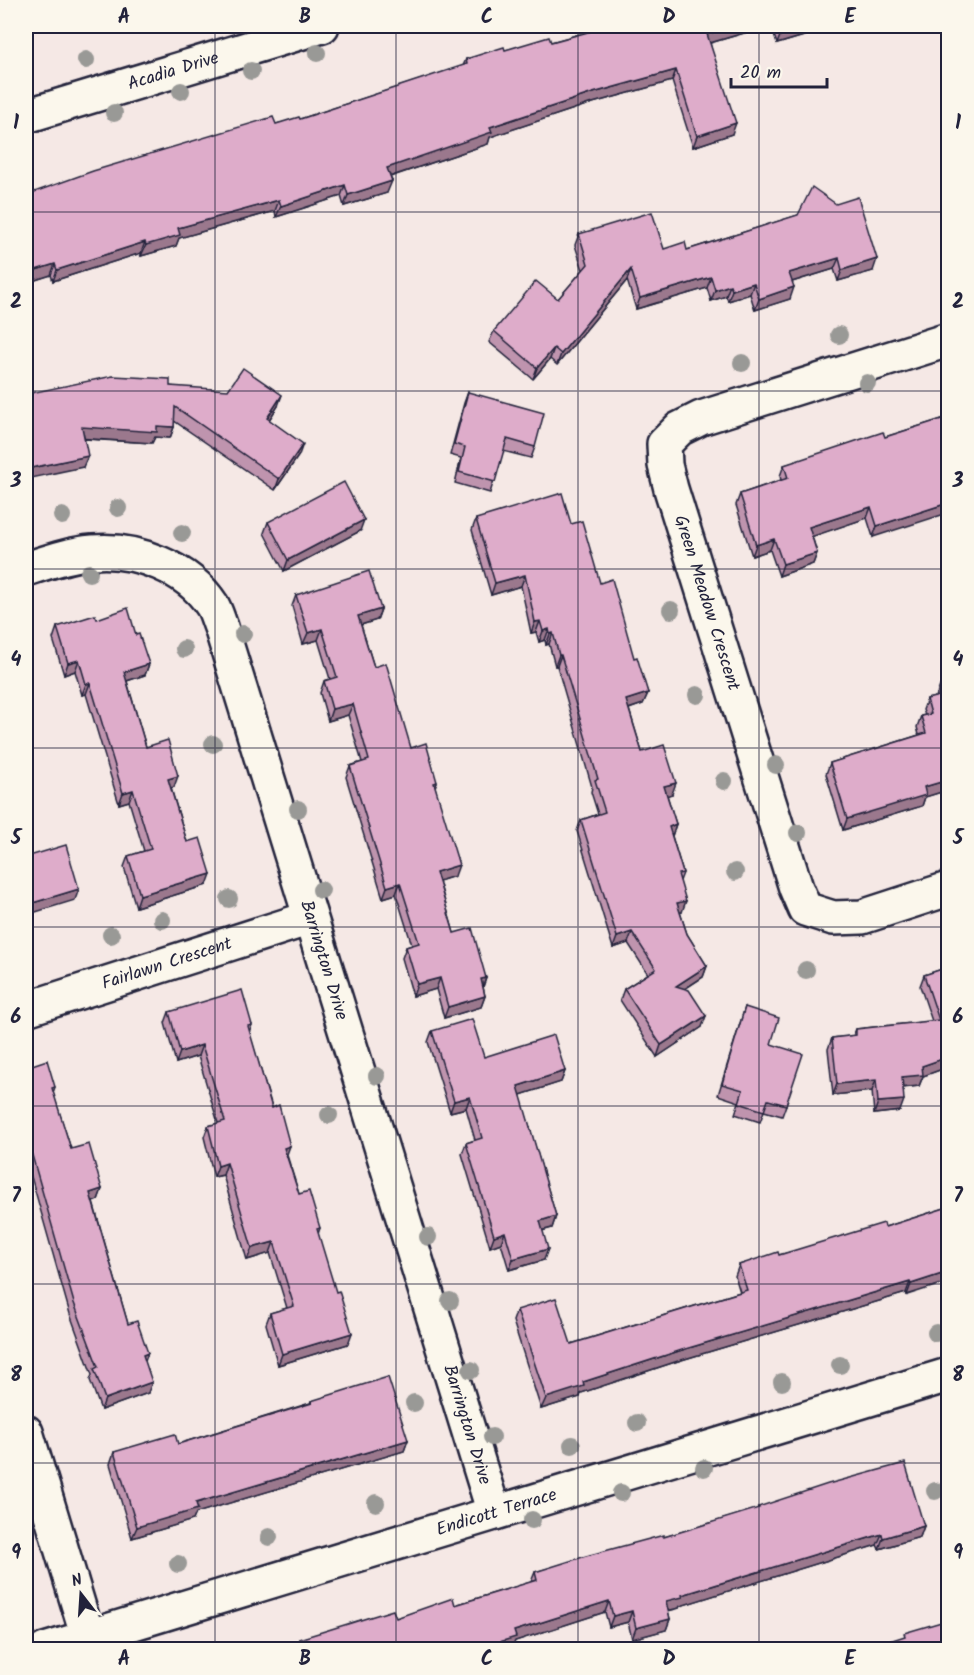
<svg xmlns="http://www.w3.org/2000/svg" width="974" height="1675" font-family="Kalam,sans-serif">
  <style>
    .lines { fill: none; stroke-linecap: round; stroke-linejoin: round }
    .street-casing { stroke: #22223b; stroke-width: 38 }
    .street { stroke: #fbf7ec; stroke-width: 33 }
    .tree { fill: #999996 }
    .wall { fill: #bf94ae; stroke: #22223b; stroke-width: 1.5 }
    .shaded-wall { fill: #9b788d; stroke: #22223b; stroke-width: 1.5 }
    .building { fill: #deacca; stroke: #22223b; stroke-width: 1.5 }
    .grid { fill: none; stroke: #22223b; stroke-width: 1.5; stroke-opacity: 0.55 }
    .labels { text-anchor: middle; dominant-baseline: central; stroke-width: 6; stroke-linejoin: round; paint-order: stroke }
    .street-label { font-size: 18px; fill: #22223b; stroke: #fbf7ec }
    .neatline { fill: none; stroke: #22223b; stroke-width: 2 }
    .grid-label { font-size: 20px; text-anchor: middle; font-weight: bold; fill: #22223b }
  </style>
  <rect width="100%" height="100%" fill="#f5e8e5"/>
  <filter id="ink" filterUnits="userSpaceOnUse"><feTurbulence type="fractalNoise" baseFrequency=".0167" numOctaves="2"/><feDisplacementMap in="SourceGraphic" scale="12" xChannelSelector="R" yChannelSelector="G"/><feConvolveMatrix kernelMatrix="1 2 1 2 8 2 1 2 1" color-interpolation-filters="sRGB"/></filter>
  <g filter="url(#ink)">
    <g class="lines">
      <g class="street-casing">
        <g id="street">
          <path id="s1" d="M26,116L322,26"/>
          <path id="s2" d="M948,340L701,418L679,429L664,444L665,465L671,489L796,888L805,909L833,918L862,917L948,889"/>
          <path id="s3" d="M26,569C48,562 70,554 93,552C136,548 188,568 212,605C216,611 218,620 221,627L494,1513"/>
          <path id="s4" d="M26,1009L310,918"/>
          <polyline points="26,1432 88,1637"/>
          <path id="s5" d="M45,1650L948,1375"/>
        </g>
      </g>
      <use href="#street" class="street"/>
    </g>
    <g class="tree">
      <circle cx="317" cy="53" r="9"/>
      <circle cx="86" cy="60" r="9"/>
      <circle cx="251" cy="71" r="9"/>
      <circle cx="181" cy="91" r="9"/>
      <circle cx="114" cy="113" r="9"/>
      <circle cx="839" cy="335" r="9"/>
      <circle cx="742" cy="363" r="9"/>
      <circle cx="867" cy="383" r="9"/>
      <circle cx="118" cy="508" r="9"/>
      <circle cx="62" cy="516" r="9"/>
      <circle cx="182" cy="533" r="9"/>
      <circle cx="89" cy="573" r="9"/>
      <circle cx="671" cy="610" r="9"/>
      <circle cx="243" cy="634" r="9"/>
      <circle cx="184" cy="649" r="9"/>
      <circle cx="697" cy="695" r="9"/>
      <circle cx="213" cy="744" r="9"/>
      <circle cx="776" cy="765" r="9"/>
      <circle cx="724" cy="781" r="9"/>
      <circle cx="298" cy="809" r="9"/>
      <circle cx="798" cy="833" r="9"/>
      <circle cx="735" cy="872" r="9"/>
      <circle cx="321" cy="890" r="9"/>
      <circle cx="229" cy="899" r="9"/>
      <circle cx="162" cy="920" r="9"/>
      <circle cx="111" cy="935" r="9"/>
      <circle cx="806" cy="970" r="9"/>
      <circle cx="377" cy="1076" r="9"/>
      <circle cx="329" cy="1115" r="9"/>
      <circle cx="428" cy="1237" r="9"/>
      <circle cx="450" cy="1301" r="9"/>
      <circle cx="936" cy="1333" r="9"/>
      <circle cx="840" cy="1365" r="9"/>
      <circle cx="471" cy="1370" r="9"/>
      <circle cx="782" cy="1382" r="9"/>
      <circle cx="414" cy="1403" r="9"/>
      <circle cx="637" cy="1423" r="9"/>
      <circle cx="492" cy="1437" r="9"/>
      <circle cx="572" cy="1445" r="9"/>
      <circle cx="704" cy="1468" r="9"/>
      <circle cx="935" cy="1491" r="9"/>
      <circle cx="621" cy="1493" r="9"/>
      <circle cx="376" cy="1503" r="9"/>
      <circle cx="532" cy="1520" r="9"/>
      <circle cx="269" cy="1537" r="9"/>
      <circle cx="178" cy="1564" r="9"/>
    </g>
    <g class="wall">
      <polygon points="606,26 768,26 710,43 732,134 693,147 672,81 589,104 490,137 488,144 390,177 387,193 344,206 341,196 276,217 275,211 179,238 176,246 141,256 141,253 53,281 51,275 26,283 26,195 276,124 300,119 463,66 466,59 505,50 551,42 605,27"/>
      <polygon points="771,26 837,26 777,44"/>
      <polygon points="798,215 873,271 838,281 834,269 792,282 790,299 755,310 750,294 728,301 726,296 711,301 707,288 636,309 627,280 557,365 550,359 533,379 489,342 494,331 558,299 583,270 575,245 579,234 664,249 687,250"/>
      <polygon points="170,386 278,406 269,420 299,455 275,490 174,421 174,427 170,438 155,437 152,443 84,439 83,467 26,394"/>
      <polygon points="468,392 535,447 531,458 503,451 490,493 455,483 461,458 450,455 464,403"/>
      <polygon points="948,417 873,537 867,518 812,536 817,553 813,564 779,576 770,550 752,556 736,505 740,494 781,480 780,476 784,465 885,437"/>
      <polygon points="476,519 571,524 600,583 634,658 648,693 643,704 629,709 642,752 672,794 667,795 676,824 672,836 683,873 680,881 682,912 680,912 687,934 707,966 703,977 685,989 702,1027 657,1057 620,1000 624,989 648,974 628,943 613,948 577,831 581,820 598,814 591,792 592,787 557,666 555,666 549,644 546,645 545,640 539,642 536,632 531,633 521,586 491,595 472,530"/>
      <polygon points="268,522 360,531 284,571 264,533"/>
      <polygon points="296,595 381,609 377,620 361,625 374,667 411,748 437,782 435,787 455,876 439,881 454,933 486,978 483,987 485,996 481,1007 444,1018 436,989 413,996 402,958 406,947 412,945 396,894 383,898 346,777 350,766 362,762 348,715 328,721 320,693 324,681 330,679 318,640 303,644 292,606"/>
      <polygon points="97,619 136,635 149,664 145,675 127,681 146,747 174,787 171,788 187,842 207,885 136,907 124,867 128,856 144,851 129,801 119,804 86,694 82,695 75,671 64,675 53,639 57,627"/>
      <polygon points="948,684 948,790 925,797 922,806 843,830 826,774 830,763 919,735 917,727 921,716 925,715 923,710 927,699 936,697 940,686"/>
      <polygon points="948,967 948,1067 923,1076 919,1086 903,1088 900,1111 874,1114 872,1091 833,1095 828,1049 832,1038 853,1036 856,1029 932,1021 920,986 924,975"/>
      <polygon points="745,1007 771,1044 786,1105 782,1116 764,1111 760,1122 735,1114 739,1102 718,1095"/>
      <polygon points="169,1012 252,1025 249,1032 299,1194 320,1228 318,1234 348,1344 278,1365 266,1324 270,1313 287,1308 270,1253 247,1260 223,1175 214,1177 204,1137 208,1126 218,1123 198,1056 176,1063 165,1023"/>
      <polygon points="432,1031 484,1057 565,1071 561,1082 520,1095 556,1216 552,1228 542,1231 544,1260 509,1270 501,1243 490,1247 462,1154 466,1143 475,1140 466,1108 450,1112 428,1042"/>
      <polygon points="26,1067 55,1087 53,1093 71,1149 102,1189 98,1200 93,1202 128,1324 145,1361 148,1393 101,1410 90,1380 92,1375 70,1314 26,1159"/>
      <polygon points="948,1207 907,1295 906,1293 678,1361 581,1393 580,1397 541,1409 513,1321 517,1310 571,1344 740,1292 735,1276 739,1265 779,1255 885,1227"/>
      <polygon points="311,1401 408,1440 404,1451 196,1513 193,1520 132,1538 110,1464 114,1452 178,1444 310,1403"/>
      <polygon points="758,1507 924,1526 920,1537 879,1549 877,1545 680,1606 679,1608 668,1611 670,1619 666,1630 632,1639 628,1622 609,1627 605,1612 515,1641 512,1648 508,1650 289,1650 296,1647 299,1639 455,1605 531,1582 535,1572 664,1537 758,1509"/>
    </g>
    <g class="shaded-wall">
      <polygon points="736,26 768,26 703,45 707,34"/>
      <polygon points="805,26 837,26 777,44 781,33"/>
      <polygon points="676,70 672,81 589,104 490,137 488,144 383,179 387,168 490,127 593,93"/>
      <polygon points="736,123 732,134 693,147 697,136"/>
      <polygon points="392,181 387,193 344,206 348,195"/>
      <polygon points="345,185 341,196 276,217 281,206"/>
      <polygon points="279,200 275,211 179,238 176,246 141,256 146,245 178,228"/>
      <polygon points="145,242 141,253 53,281 57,270"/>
      <polygon points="839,258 834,269 785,284 789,273"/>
      <polygon points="877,259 873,271 838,281 842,270"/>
      <polygon points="55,264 51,275 26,283 26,273"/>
      <polygon points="631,269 627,280 557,365 561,354"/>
      <polygon points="711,277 707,288 636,309 640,298"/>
      <polygon points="754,283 750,294 728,301 732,290"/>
      <polygon points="730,285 726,296 711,301 715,290"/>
      <polygon points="794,287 790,299 755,310 759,299"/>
      <polygon points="554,348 550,359 533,379 537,368"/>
      <polygon points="282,395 278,406 263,429 267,418"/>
      <polygon points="157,426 174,427 170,438 155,437 152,443 77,438 82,427"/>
      <polygon points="303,444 299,455 275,490 279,479"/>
      <polygon points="88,456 83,467 26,479 26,469"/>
      <polygon points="948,503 948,513 873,537 877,526"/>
      <polygon points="871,507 867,518 805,539 809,527"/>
      <polygon points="364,520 360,531 284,571 288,560"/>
      <polygon points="774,539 770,550 752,556 756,545"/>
      <polygon points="817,553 813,564 779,576 783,564"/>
      <polygon points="525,575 521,586 491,595 495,583"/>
      <polygon points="381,609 377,620 354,627 358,616"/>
      <polygon points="540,621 536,632 531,633 535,622"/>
      <polygon points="322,629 318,640 303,644 308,633"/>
      <polygon points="549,629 545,640 539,642 543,631"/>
      <polygon points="553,633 549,644 546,645 550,634"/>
      <polygon points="559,655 561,655 557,666 555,666"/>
      <polygon points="79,660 75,671 64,675 68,663"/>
      <polygon points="149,664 145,675 120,683 124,672"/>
      <polygon points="90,683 86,694 82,695 86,684"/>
      <polygon points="648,693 643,704 622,711 626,700"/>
      <polygon points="353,704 348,715 328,721 332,709"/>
      <polygon points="178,776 174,787 164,790 168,779"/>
      <polygon points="948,780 948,790 925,797 922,806 843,830 847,819 924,787"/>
      <polygon points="676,783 672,794 660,798 664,786"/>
      <polygon points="133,790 129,801 119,804 123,793"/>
      <polygon points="676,824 672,836 665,838 669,827"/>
      <polygon points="459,865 455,876 432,883 436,872"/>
      <polygon points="211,874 207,885 136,907 140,895"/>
      <polygon points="400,883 396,894 383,898 387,887"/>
      <polygon points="79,889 75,900 26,915 26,905"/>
      <polygon points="686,901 682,912 673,914 677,903"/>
      <polygon points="632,932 628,943 613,948 617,937"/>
      <polygon points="707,966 703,977 672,997 676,986"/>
      <polygon points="440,978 436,989 413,996 417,984"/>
      <polygon points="486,978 482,989 481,979"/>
      <polygon points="485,996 481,1007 444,1018 448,1007"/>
      <polygon points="706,1016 702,1027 657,1057 661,1045"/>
      <polygon points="202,1045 198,1056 176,1063 180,1052"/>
      <polygon points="948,1057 948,1067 923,1076 919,1086 898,1088 902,1077 922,1066"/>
      <polygon points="565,1071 561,1082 514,1097 518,1086"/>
      <polygon points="876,1080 872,1091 833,1095 837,1084"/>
      <polygon points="470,1097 466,1108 450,1112 454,1101"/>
      <polygon points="904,1100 900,1111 874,1114 878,1102"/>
      <polygon points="290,1146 286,1157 284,1148"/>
      <polygon points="227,1163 223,1175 214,1177 218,1166"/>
      <polygon points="102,1189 98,1200 86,1204 90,1193"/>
      <polygon points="556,1216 552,1228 536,1232 540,1221"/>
      <polygon points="505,1232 501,1243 490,1247 494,1236"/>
      <polygon points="274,1242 270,1253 247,1260 252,1248"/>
      <polygon points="548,1249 544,1260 509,1270 513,1259"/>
      <polygon points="948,1272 948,1282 907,1295 911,1284"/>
      <polygon points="910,1282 906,1293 678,1361 581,1393 580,1397 541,1409 546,1398 583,1382 682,1350"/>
      <polygon points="352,1333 348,1344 278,1365 282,1354"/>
      <polygon points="148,1353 144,1364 143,1355"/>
      <polygon points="152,1382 148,1393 101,1410 105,1399"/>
      <polygon points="408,1440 404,1451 196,1513 193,1520 132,1538 137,1527 196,1503"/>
      <polygon points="924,1526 920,1537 879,1549 883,1538"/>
      <polygon points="882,1534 877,1545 680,1606 679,1608 662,1612 666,1601 682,1595"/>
      <polygon points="609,1601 605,1612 515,1641 512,1648 508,1650 486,1650 514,1631"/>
      <polygon points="632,1611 628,1622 609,1627 613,1616"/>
      <polygon points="670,1619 666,1630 632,1639 636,1628"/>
    </g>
    <g class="building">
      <polygon points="610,26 736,26 707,34 736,123 697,136 676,70 593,93 490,127 492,132 387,168 392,181 348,195 345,185 281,206 279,200 178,228 180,235 146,245 145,242 57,270 55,264 26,273 26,195 93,171 273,117 276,124 299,117 300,119 467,64 466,59 504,47 505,50 549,37 551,42"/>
      <polygon points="778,26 805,26 781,33"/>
      <polygon points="812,187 836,204 858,197 877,259 842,270 839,258 789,273 794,287 759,299 754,283 732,290 730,285 715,290 711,277 640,298 631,269 561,354 554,348 537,368 494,331 536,281 558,299 588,264 579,234 652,212 664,249 685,242 687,250 798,215"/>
      <polygon points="243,368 282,395 267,418 303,444 279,479 175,407 174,427 157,426 157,432 82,427 88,456 26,469 26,394 113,376 170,379 170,386 228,390"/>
      <polygon points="468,392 544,413 535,447 507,439 495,482 459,472 465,447 454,444"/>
      <polygon points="948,417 948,503 877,526 871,507 809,527 817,553 783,564 774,539 756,545 740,494 788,478 784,465 883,432 885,437"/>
      <polygon points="344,482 364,520 288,560 268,522"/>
      <polygon points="562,493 571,524 582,521 600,583 612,579 634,658 637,657 648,693 626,700 642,752 664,745 676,783 664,786 676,824 669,827 683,873 678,874 686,901 677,903 687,934 707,966 676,986 689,990 706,1016 661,1045 624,989 656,969 632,932 617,937 581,820 605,812 595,780 598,779 561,655 559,655 553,633 550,634 549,629 543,631 540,621 535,622 525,575 495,583 476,519"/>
      <polygon points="369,571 381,609 358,616 374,667 386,663 411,748 426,743 437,782 434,783 459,865 436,872 454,933 472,928 486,978 481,979 485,996 448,1007 440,978 417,984 406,947 419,943 400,883 387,887 350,766 369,760 353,704 332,709 324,681 337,677 322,629 308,633 296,595"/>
      <polygon points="128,608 136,635 139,634 149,664 124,672 146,747 168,740 178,776 168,779 187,842 200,838 211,874 140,895 128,856 151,849 133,790 123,793 90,683 86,684 79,660 68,663 57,627 95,615 97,619"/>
      <polygon points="948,684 948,780 924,787 926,795 847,819 830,763 926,733 921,716 931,714 927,699 943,695 940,686"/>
      <polygon points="66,845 79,889 26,905 26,857"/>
      <polygon points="948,967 948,1057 922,1066 923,1075 902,1077 904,1100 878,1102 876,1080 837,1084 832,1038 856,1035 856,1029 939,1020 924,975"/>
      <polygon points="242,990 252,1025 248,1026 272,1108 279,1105 290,1146 284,1148 299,1194 309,1191 320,1228 317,1229 336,1292 339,1291 352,1333 282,1354 270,1313 294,1306 274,1242 252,1248 227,1163 218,1166 208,1126 225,1121 202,1045 180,1052 169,1012"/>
      <polygon points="745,1007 779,1018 771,1044 803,1054 786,1105 768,1100 764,1111 739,1103 743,1090 722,1084"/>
      <polygon points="472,1019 484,1057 554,1035 565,1071 518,1086 556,1216 540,1221 548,1249 513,1259 505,1232 494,1236 466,1143 482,1138 470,1097 454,1101 432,1031"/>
      <polygon points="47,1060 55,1087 52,1088 71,1149 89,1144 102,1189 90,1193 128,1324 137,1321 148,1353 143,1355 152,1382 105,1399 94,1369 98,1367 74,1303 26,1134 26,1067"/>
      <polygon points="948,1207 948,1272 911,1284 910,1282 682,1350 583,1382 584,1386 546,1398 517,1310 556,1298 571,1344 747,1290 739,1265 778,1252 779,1255 884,1223 885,1227"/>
      <polygon points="388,1377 408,1440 196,1503 198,1509 137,1527 114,1452 175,1434 178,1444 312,1403 311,1401"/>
      <polygon points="905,1463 924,1526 883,1538 882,1534 682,1595 683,1597 666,1601 670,1619 636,1628 632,1611 613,1616 609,1601 514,1631 516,1637 493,1644 495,1647 486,1650 289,1650 301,1646 299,1639 393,1610 396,1618 453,1598 455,1605 537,1580 535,1572 586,1556 664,1535 664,1537 759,1508 758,1507 828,1484"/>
      <polygon points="948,1620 948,1650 861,1650 905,1636 904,1633"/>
    </g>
  </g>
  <path class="grid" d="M215,26V1650M396,26V1650M578,26V1650M759,26V1650M26,212H948M26,391H948M26,569H948M26,748H948M26,927H948M26,1106H948M26,1284H948M26,1463H948"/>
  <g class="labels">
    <g class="street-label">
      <text stroke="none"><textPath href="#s1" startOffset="154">Acadia Drive</textPath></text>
      <text stroke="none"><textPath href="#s2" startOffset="470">Green Meadow Crescent</textPath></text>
      <text stroke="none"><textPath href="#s3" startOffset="578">Barrington Drive</textPath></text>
      <text stroke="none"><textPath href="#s4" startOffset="148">Fairlawn Crescent</textPath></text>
      <text stroke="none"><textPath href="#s3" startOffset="1064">Barrington Drive</textPath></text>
      <text stroke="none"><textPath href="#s5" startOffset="472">Endicott Terrace</textPath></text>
    </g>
  </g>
  <rect width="974" height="1675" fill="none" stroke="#fbf7ec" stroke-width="66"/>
  <g transform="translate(81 1594) rotate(343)" stroke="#fbf7ec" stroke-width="4.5" paint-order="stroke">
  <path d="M0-4.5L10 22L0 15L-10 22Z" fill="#22223b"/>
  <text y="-9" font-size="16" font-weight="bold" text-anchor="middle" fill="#22223b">N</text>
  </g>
  <path d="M731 78v9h96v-9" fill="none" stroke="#22223b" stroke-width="3"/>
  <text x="740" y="78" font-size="18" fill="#22223b" stroke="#fbf7ec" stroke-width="4.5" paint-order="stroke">20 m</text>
  <rect x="33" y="33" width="908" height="1609" class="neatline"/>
  <g class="grid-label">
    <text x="124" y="23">A</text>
    <text x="305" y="23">B</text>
    <text x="487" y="23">C</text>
    <text x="669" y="23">D</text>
    <text x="850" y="23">E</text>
    <text x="16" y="129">1</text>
    <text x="958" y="129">1</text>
    <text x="16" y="308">2</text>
    <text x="958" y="308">2</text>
    <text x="16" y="487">3</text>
    <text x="958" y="487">3</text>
    <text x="16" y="666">4</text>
    <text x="958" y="666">4</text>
    <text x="16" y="844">5</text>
    <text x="958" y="844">5</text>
    <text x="16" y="1023">6</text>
    <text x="958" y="1023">6</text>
    <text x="16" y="1202">7</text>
    <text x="958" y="1202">7</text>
    <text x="16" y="1381">8</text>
    <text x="958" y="1381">8</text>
    <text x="16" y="1559">9</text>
    <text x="958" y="1559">9</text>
    <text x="124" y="1665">A</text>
    <text x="305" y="1665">B</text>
    <text x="487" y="1665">C</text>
    <text x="669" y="1665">D</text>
    <text x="850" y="1665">E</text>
  </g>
</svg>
